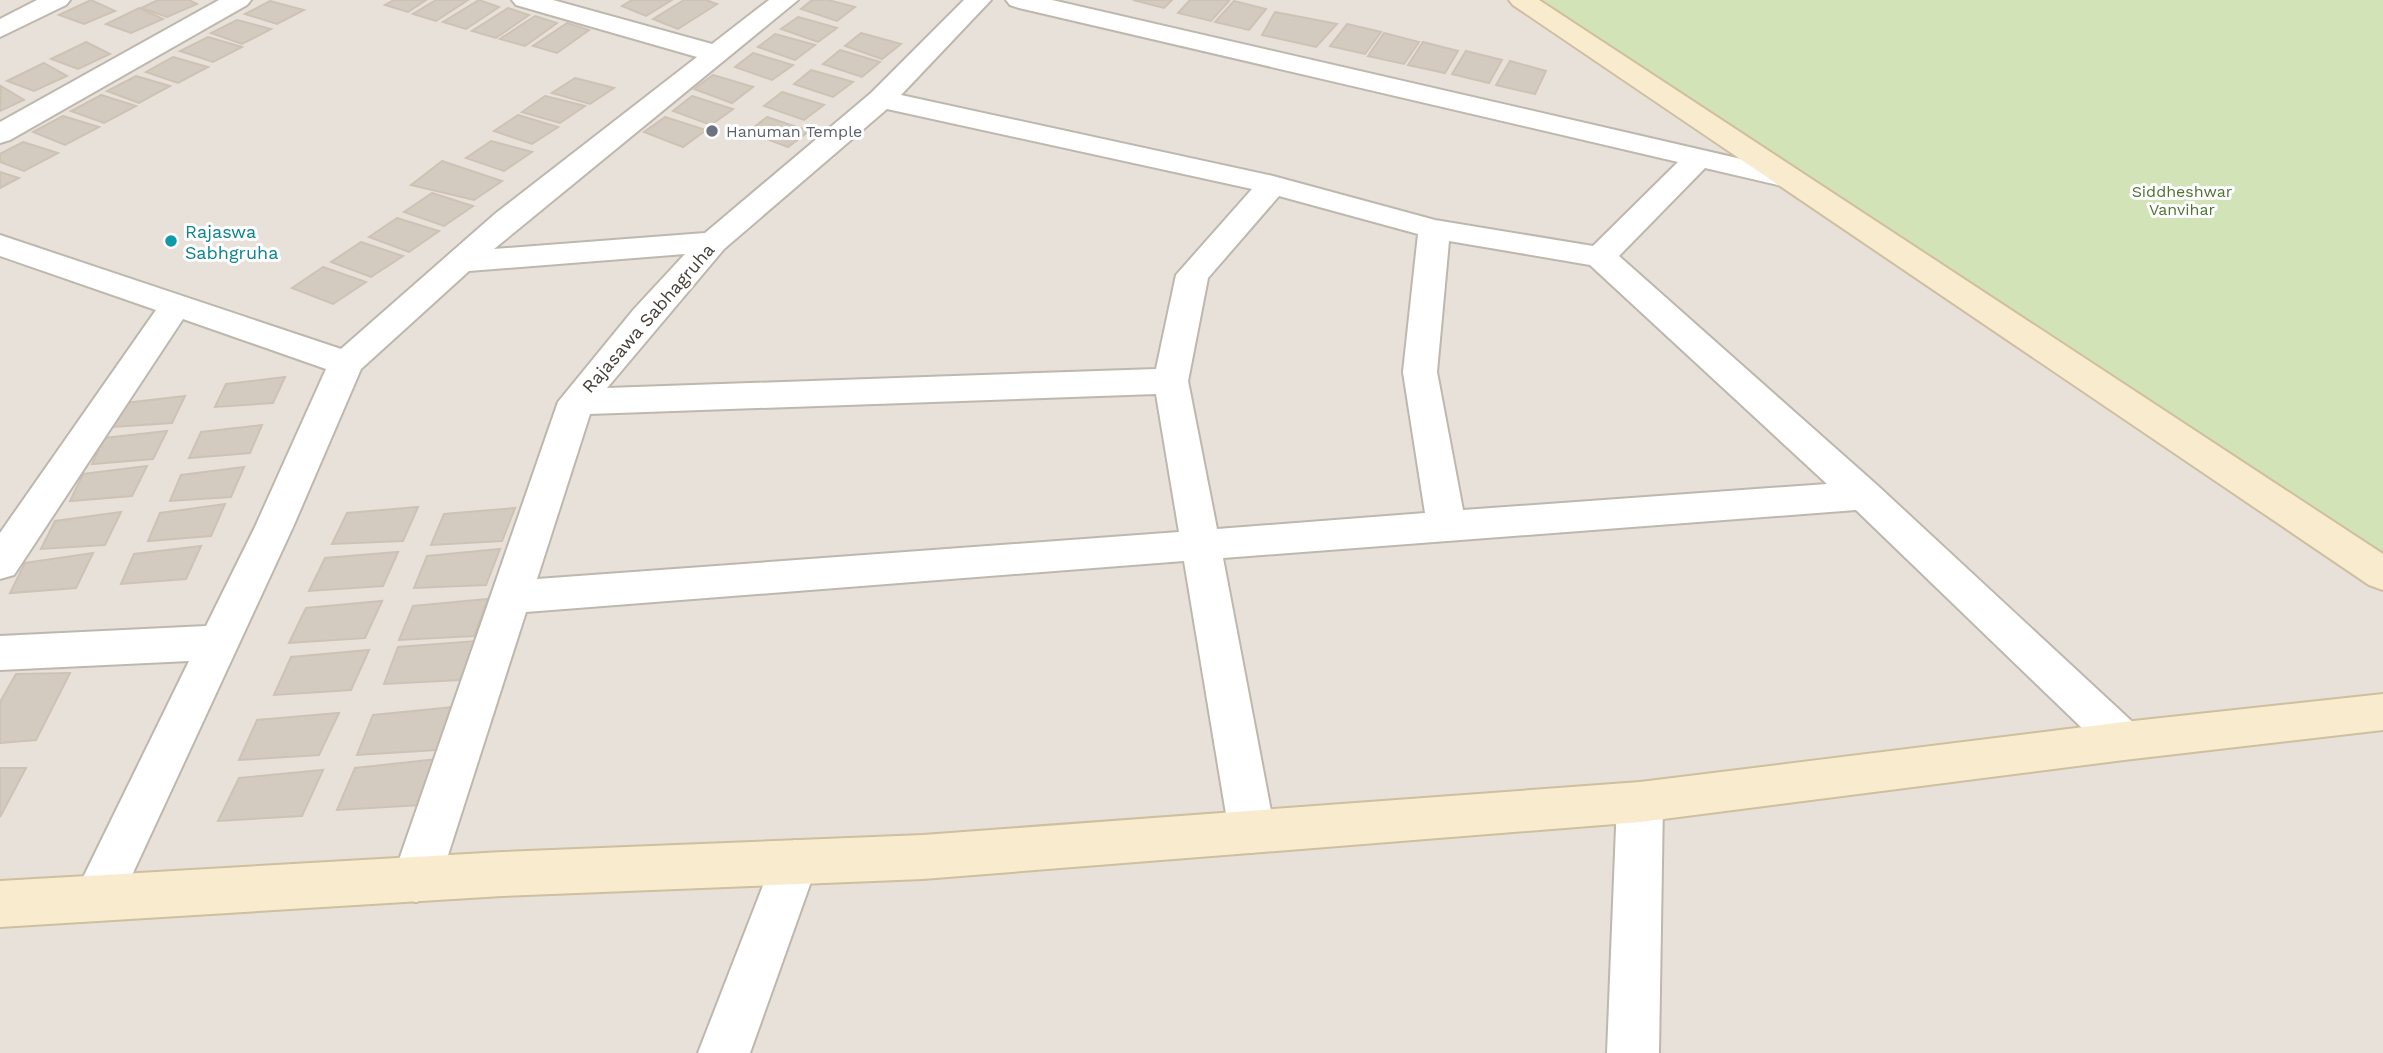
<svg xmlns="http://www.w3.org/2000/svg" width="2383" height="1053" font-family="'Work Sans',sans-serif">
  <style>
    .residential { fill: #e7e1d9 }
    .green { fill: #d2e3b7 }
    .building { fill: #d4cbc0; stroke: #cec2b4; stroke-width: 2 }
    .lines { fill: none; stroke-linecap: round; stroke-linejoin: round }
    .street-casing { stroke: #beb7ad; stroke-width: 4 }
    .secondary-casing { stroke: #cebf9e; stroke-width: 4 }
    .street { fill: #fff; fill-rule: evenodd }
    .secondary { fill: #f9ecce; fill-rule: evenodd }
    .worship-dot { fill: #6b7280; stroke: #fff; stroke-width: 2.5 }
    .culture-dot { fill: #0f9aa8; stroke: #fff; stroke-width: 2.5 }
    .labels { text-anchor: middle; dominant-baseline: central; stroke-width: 6; stroke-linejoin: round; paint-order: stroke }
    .far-worship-label { font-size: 16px; fill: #5b616d; stroke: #fff; text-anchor: start }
    .far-park-label { font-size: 16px; fill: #4f7331; stroke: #fff }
    .culture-label { font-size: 18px; fill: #0d838f; stroke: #fff; text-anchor: start }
    .street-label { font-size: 18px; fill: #474039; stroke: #fff }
  </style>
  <rect width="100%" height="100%" fill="#f3f0ea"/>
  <rect class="residential" x="0" y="0" width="2383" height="1053"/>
  <polygon class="green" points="1522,0 2383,0 2383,574"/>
  <g class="building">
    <polygon points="91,0 115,11 84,24 59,15"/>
    <polygon points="158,0 189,0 197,4 167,17 141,8"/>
    <polygon points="394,0 426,0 408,12 385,5"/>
    <polygon points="436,0 468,0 436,21 413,14"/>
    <polygon points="479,0 499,7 466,29 443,22"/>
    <polygon points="632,0 672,0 646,16 622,6"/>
    <polygon points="684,0 706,0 717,4 678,29 653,19"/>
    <polygon points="812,0 828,0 855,7 837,21 801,9"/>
    <polygon points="1133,0 1172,0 1164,8"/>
    <polygon points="1190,0 1226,0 1229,1 1211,21 1178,13"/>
    <polygon points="270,1 304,10 277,24 245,14"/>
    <polygon points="1234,1 1266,9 1249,30 1215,22"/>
    <polygon points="139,8 163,19 131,33 106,24"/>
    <polygon points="508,8 529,15 496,38 472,31"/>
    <polygon points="1275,12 1337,24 1316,47 1262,35"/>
    <polygon points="535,16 557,23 525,46 500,39"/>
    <polygon points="798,17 837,28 818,42 781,29"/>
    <polygon points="237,20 271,29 242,44 211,33"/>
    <polygon points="567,23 589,30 557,53 533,46"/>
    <polygon points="1347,24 1381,32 1365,54 1330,46"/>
    <polygon points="861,33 901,44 882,59 845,46"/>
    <polygon points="1384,33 1419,42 1404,64 1368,56"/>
    <polygon points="775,34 815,45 795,60 758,47"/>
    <polygon points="208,37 242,47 213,62 180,51"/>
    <polygon points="86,42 110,54 78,69 51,59"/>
    <polygon points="1423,42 1458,51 1445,73 1408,65"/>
    <polygon points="840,50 880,62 862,77 823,64"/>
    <polygon points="1466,51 1502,60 1489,83 1452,74"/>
    <polygon points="753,53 793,65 772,80 735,67"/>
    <polygon points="173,57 208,67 178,83 146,72"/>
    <polygon points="1510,61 1546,71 1535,94 1496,85"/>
    <polygon points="44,63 67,76 34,91 7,81"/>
    <polygon points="811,70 853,82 833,97 794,84"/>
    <polygon points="713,75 753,87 732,103 694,89"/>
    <polygon points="136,76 170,86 139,103 107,91"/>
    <polygon points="575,78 614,88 590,104 552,93"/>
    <polygon points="1,86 24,100 0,111"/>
    <polygon points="782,92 824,105 804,120 764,106"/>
    <polygon points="101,95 136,106 104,123 71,111"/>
    <polygon points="545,96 585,106 560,123 522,112"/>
    <polygon points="692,96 733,109 711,125 673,111"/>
    <polygon points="518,115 558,127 532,144 494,131"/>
    <polygon points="63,116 99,127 65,145 33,132"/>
    <polygon points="665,117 706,130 683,147 644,132"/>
    <polygon points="767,117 809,131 788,147 748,132"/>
    <polygon points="491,141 532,152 504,171 466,158"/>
    <polygon points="23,142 58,153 24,171 0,162 0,154"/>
    <polygon points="442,161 502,181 474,200 411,185"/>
    <polygon points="0,172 19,178 0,188"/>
    <polygon points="432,193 473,206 444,226 404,212"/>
    <polygon points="397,218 439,231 409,252 369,237"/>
    <polygon points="361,242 403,256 371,277 331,262"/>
    <polygon points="323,267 366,282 333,304 292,288"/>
    <polygon points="285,377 273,403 215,407 226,384"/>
    <polygon points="185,396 172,423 113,427 125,403"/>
    <polygon points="262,425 250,453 189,458 201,432"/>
    <polygon points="167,431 153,459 92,464 104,438"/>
    <polygon points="147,466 132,496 70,501 83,474"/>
    <polygon points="244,467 231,497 170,501 181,475"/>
    <polygon points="225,504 211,536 148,541 160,513"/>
    <polygon points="418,507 403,541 332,544 347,513"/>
    <polygon points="515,508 502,541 431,545 444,514"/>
    <polygon points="121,512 105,545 41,549 55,521"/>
    <polygon points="201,546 186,579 121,584 134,554"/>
    <polygon points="500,549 486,585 414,588 427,556"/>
    <polygon points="398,552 383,586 309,591 325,558"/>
    <polygon points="93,553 76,588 10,593 25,563"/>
    <polygon points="488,599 474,636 399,640 413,606"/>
    <polygon points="382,601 365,638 289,643 306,608"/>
    <polygon points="476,641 460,680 384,684 398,647"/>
    <polygon points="369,650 351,690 274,695 291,657"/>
    <polygon points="70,673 36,740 0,743 0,702 16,674"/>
    <polygon points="454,707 437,750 357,755 373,715"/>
    <polygon points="339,713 319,755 239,760 257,720"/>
    <polygon points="438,759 421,805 337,810 355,768"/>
    <polygon points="0,768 26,768 0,817"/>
    <polygon points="323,770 302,816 218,821 239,778"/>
  </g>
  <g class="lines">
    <g class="street-casing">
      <g id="street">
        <polygon points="37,0 70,0 66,5 0,37 0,19"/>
        <polygon points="219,0 251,0 247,5 10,140 0,143 0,122"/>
        <path d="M512,0H553L712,44L769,0H798L494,249L705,233L871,93L964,0H991L901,95L1273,176L1435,220L1593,246L1678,162L1019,8L1010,5L1006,0H1052L1802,173L1806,179L1802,185L1791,188L1705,168L1619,256L1877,485L2139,728L2146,741L2139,754L2124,760L2109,754L1856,510L1223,558L1275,832L1268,847L1252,853L1236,847L1229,832L1184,561L526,612L440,880L433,896L416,902L399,896L392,880L558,402L634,309L685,254L469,271L361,369L293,527L114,914L97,921L80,914L73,898L189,661L0,670V636L206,626L255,527L326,369L183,319L14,575L0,579V533L156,310L0,256V235L341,349L496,213L697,57L516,5ZM887,109L1252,189L1176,275L1156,369L607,388L724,249ZM1279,196L1418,234L1403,372L1425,513L1217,529L1188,381L1208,278ZM1449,241L1590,265L1827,484L1463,510L1437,372ZM1156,394L1179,532L537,579L590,414Z"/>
        <polygon points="1640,782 1656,788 1663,802 1659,1053 1607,1053 1617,802 1624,788"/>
        <polygon points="795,840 812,847 818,862 750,1053 698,1053 778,847"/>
      </g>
    </g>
    <g class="secondary-casing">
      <g id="secondary">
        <polygon points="1509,0 1539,0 2383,554 2383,590 2369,585 1513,5"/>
        <polygon points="2383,694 2383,730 2124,760 1640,822 923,879 502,896 0,927 0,881 502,852 923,835 1640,782 2124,722"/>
      </g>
    </g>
    <use href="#street" class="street"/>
    <use href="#secondary" class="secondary"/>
  </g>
  <circle class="worship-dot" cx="712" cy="131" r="7"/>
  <circle class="culture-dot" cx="171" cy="241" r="7"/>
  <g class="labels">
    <g class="far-worship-label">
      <text x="726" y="131">Hanuman Temple</text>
    </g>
    <g class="far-park-label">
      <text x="2182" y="191">Siddheshwar<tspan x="2182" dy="18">Vanvihar</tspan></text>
    </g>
    <g class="culture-label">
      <text x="185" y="231">Rajaswa<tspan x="185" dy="21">Sabhgruha</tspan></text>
    </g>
    <g class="street-label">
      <text transform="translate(648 318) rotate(-49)">Rajasawa Sabhagruha</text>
    </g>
  </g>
</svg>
